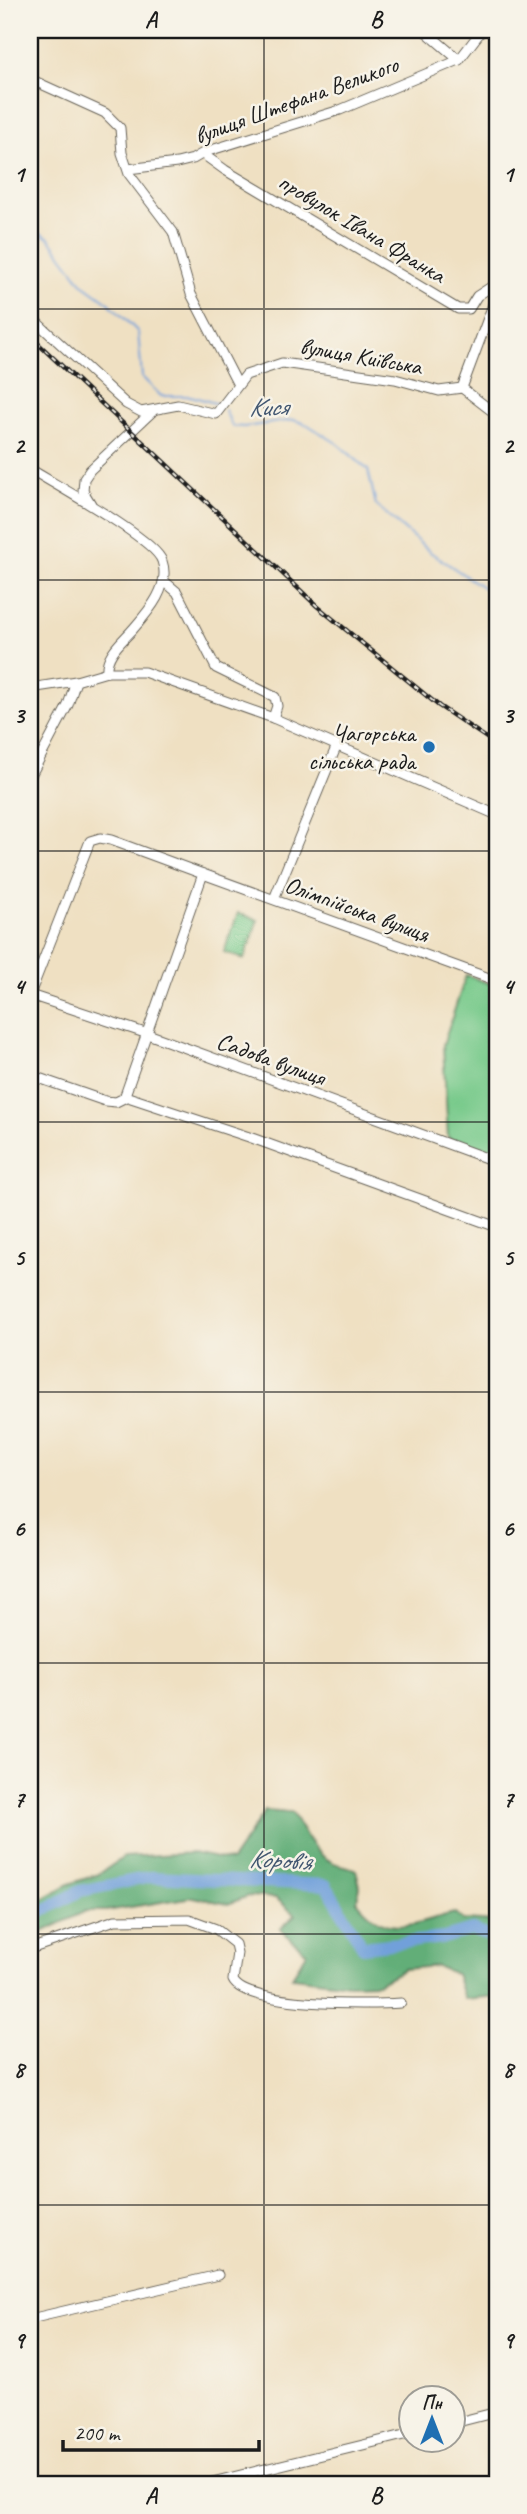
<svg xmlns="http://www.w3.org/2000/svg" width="527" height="2514" font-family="Caveat,sans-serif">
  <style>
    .green { fill: #79ca8c; stroke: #4a7354; stroke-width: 2 }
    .forest { fill: #62ae78; stroke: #3f654a; stroke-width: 2 }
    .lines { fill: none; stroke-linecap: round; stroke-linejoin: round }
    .stream { stroke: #71a0da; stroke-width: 2 }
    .river { stroke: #71a0da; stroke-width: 12 }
    .minor-casing { stroke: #666156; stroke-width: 11 }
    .minor { stroke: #fff; stroke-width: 9 }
    .rail-casing { stroke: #1c1c1c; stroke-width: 4.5 }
    .rail { stroke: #f7f3e8; stroke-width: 2; stroke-dasharray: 5; stroke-linecap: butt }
    .grid { fill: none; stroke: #1c1c1c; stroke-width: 2; stroke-opacity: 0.55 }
    .poi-dot { fill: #1f6fb2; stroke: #f7f3e8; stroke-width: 2.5 }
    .labels { text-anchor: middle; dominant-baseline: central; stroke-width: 5; stroke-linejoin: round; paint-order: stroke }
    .street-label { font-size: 24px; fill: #1c1c1c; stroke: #f7f3e8 }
    .poi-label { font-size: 24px; fill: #1c1c1c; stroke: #f7f3e8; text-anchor: end }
    .water-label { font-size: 26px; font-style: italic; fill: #425771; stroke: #f7f3e8 }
    .neatline { fill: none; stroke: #1c1c1c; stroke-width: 2.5 }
    .grid-label { font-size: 23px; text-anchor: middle; font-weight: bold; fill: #1c1c1c }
  </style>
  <rect width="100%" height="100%" fill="#f7f3e8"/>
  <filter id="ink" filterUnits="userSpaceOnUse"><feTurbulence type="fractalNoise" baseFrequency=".0143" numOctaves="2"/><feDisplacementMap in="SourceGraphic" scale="14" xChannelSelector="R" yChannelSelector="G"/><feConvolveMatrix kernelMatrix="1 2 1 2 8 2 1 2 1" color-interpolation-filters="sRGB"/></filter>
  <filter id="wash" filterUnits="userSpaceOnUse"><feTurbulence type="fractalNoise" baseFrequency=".00686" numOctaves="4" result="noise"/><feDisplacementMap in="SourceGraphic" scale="28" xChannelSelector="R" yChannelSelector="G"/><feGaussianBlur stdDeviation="1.57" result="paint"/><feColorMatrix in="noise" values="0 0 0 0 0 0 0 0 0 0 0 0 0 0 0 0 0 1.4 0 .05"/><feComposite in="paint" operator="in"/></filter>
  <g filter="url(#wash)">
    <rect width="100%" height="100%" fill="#efe0c2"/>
    <g class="green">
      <polygon points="238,913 258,920 244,959 224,952"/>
      <polygon points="466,975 496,986 497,1157 448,1138 443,1045"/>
    </g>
    <path class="forest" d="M265,1811L292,1813C302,1829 313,1852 330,1861C338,1866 347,1865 356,1870L360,1886L357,1901C389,1942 412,1922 455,1913L464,1920L497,1922V1996L464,1999L456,1974L436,1966L404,1969L378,1983L349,1984L292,1977L307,1953L280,1929L295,1915L276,1898L249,1896L228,1904L193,1897L106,1911H86L30,1938V1906L69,1884L99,1874L124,1857L193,1853L231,1861Z"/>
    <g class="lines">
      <g class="stream">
        <polyline points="30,228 49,238 83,284 108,302 138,332 142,377 161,396 191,396 218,404"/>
        <polyline points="225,410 232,426 244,427 294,420 308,425 338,444 368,470 376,505 430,552 497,597"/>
      </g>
      <polyline class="river" points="30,1918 80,1891 151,1877 326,1885 363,1947 444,1938 472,1930 497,1939"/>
    </g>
  </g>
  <g filter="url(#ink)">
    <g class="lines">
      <g class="minor-casing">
        <g id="minor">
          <polyline points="424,30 459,60"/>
          <polyline points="30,79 105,113 120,128 122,153 129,174 173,232 191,294 237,383"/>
          <polyline points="205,152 207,157 225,170 458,309 469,309 477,296 497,283"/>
          <polyline points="128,169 177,163 193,159 205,152 340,110 459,60 482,30"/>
          <polyline points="30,316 126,404 141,412 178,405 216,414 246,375 282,363 395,379 439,391 462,388 497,415"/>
          <polyline points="462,388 497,294"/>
          <path d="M30,469C54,484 155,539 162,561C171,586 149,611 134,628C123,641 105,654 107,672"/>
          <polyline points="91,504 83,491 84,479 90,470 152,412"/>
          <polyline points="164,581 177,592 216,668 275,697 277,706 273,718"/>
          <polyline points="30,688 76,681 107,672 144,672 273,718 497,815"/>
          <polyline points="30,777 68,705 76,681"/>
          <polyline points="203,874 497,981"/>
          <polyline points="274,899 337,745"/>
          <polyline points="30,994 90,841 100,838 111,840 203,874 124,1098 116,1102 105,1101 30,1075"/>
          <polyline points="30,995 145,1033 497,1162"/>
          <polyline points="125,1096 249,1137 497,1227"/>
          <path d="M30,1949L115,1920L189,1919L216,1929L235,1944L237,1953L233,1980C245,2007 372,2005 401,2003"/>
          <polyline points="30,2319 218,2275"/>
          <polyline points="454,2423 497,2412"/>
          <polyline points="204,2484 412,2433"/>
        </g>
      </g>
      <use href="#minor" class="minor"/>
      <g class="rail-casing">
        <polyline id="rail" points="30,336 317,606 439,706 497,745"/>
      </g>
      <use href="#rail" class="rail"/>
    </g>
  </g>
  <path class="grid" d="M264,30V2484M30,309H497M30,580H497M30,851H497M30,1122H497M30,1392H497M30,1663H497M30,1934H497M30,2205H497"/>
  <circle class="poi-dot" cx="429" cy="747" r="7"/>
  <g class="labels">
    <g class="street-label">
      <text transform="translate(296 100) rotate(-20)">вулиця Штефана Великого</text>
      <text transform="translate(362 228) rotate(31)">провулок Івана Франка</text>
      <text transform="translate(361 356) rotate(10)">вулиця Київська</text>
      <text transform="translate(357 909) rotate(20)">Олімпійська вулиця</text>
      <text transform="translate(271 1059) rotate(20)">Садова вулиця</text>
    </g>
    <g class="poi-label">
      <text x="415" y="733">Чагорська<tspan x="415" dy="28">сільська рада</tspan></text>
    </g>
    <g class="water-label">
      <text transform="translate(268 407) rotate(-1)">Кися</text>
      <text transform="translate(280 1860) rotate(3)">Коровія</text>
    </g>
  </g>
  <rect width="527" height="2514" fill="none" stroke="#f7f3e8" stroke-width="77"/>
  <g transform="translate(432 2419)"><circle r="33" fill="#f7f3e8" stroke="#9f9d96" stroke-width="2"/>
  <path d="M0-5L12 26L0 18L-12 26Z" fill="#1f6fb2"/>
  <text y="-10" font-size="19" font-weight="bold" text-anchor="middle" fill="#1c1c1c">Пн</text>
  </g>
  <path d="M63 2440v10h196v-10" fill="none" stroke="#1c1c1c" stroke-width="3.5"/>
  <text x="74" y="2440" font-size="21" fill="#1c1c1c" stroke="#f7f3e8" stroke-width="5" paint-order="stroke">200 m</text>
  <rect x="38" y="38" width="451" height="2438" class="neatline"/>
  <g class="grid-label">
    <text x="151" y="27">A</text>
    <text x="376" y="27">B</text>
    <text x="19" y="182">1</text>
    <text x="508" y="182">1</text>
    <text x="19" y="453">2</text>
    <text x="508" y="453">2</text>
    <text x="19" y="723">3</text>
    <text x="508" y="723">3</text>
    <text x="19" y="994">4</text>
    <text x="508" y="994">4</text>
    <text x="19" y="1265">5</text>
    <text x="508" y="1265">5</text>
    <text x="19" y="1536">6</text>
    <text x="508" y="1536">6</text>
    <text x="19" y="1807">7</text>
    <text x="508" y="1807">7</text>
    <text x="19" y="2077">8</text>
    <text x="508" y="2077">8</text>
    <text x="19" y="2348">9</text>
    <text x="508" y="2348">9</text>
    <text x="151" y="2503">A</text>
    <text x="376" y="2503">B</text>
  </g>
</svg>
